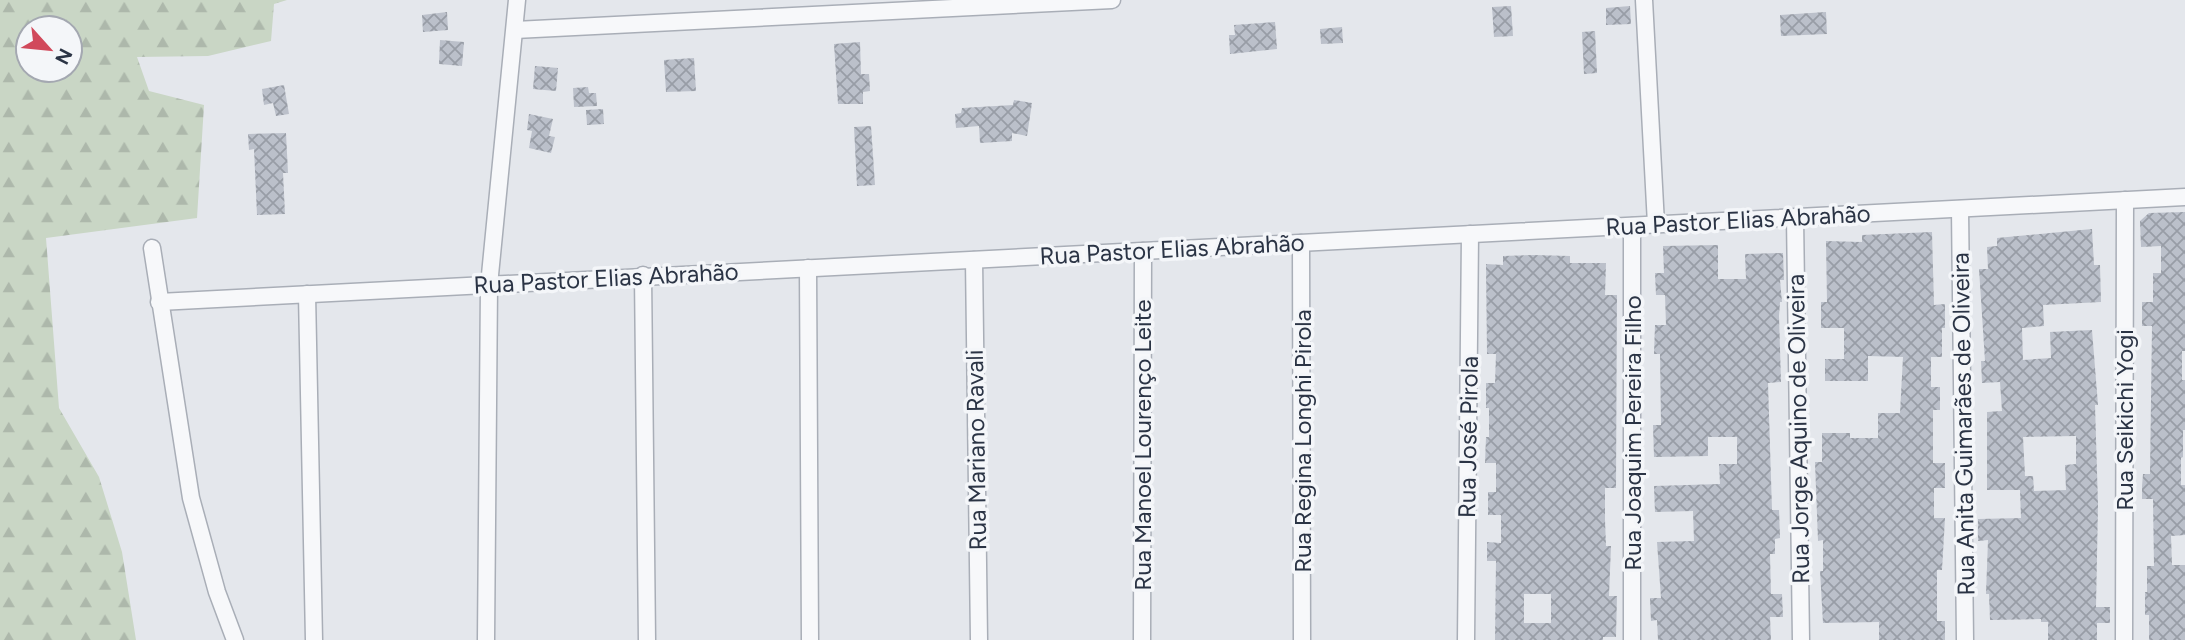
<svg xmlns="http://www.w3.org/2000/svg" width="2185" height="640" font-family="Figtree,sans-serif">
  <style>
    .forest { fill: url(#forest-firs); fill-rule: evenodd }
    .building { fill: url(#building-cross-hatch); fill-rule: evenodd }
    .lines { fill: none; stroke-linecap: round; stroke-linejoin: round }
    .street-casing { stroke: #a9aeb7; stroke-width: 19 }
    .street { stroke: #f7f8fa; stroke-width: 16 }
    .labels { text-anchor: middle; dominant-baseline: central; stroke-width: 7; stroke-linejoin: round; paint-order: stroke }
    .street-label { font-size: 24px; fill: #2b3445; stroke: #f4f6f9 }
  </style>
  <defs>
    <pattern id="forest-firs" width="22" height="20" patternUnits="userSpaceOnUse" patternTransform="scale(1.75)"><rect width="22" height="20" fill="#c9d6c5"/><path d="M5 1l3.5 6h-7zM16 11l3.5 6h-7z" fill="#adb8ab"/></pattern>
    <pattern id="building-cross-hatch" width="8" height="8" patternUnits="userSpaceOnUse" patternTransform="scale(1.75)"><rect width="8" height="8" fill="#bbc0ca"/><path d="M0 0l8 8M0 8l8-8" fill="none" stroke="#989da6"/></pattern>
  </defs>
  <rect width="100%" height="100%" fill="#e4e7ec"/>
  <path class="forest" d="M0,0H287L274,4L271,41L208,56L137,57L149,91L204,105L197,218L46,238L59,408L99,477L122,552L136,640H0ZM28,28H70V70H28Z"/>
  <g class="building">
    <polygon points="1511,6 1513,36 1494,37 1492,7"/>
    <polygon points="1630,6 1631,24 1606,25 1606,8"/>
    <polygon points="447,12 448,30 423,32 422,15"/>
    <polygon points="1826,12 1827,34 1781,36 1780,15"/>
    <polygon points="1275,22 1277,49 1230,54 1229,35 1235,35 1234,25"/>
    <polygon points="1342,27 1343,43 1321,44 1320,29"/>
    <polygon points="1595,31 1597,73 1584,74 1582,32"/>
    <polygon points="440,40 464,42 462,66 439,64"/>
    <polygon points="860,42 861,74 869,74 870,91 863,92 863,104 838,104 834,44"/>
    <polygon points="694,58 696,91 666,92 664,60"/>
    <polygon points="535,66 558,68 556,91 533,89"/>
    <polygon points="284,85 289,114 276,116 273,103 264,105 262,89"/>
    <polygon points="588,87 589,93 596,93 597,106 574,107 573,88"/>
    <polygon points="1014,100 1032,103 1027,136 1012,133 1012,141 980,143 979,126 956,128 955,114 961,113 962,108 1013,105"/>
    <polygon points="603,109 604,124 587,125 586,110"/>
    <polygon points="529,114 553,119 549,136 555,137 551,153 529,148 532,131 527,130"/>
    <polygon points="871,126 875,185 857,186 854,127"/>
    <polygon points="286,133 288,173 283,173 285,214 257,215 254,149 249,150 248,134"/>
    <polygon points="2185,212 2185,351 2182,351 2182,380 2185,380 2185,430 2183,430 2183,457 2181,458 2181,485 2185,485 2185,535 2171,536 2172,565 2185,565 2185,640 2149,640 2149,615 2145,615 2145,592 2147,592 2147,566 2154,566 2153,499 2142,499 2142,486 2143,474 2150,474 2152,326 2142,326 2142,302 2153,302 2153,273 2161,273 2161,246 2141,247 2140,221 2149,213"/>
    <path d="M2092,229L2094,265H2100L2101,302L2043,305L2044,326L2022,328L2023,360L2051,358L2050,332L2092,330L2098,405H2095L2098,505L2096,607H2110V623H2097V640H2048V622H2041V619L1990,620L1989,594H1986L1988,540L1978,541V519L2021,518L2020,490H1987V412L2002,411L2000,382L1982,383L1981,361H1985L1979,269H1988L1987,247L1997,246V238ZM2076,436V464L2065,465L2066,490L2034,491L2033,476H2025L2023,437Z"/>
    <polygon points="1932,232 1934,305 1945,304 1945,328 1942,328 1942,357 1931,357 1931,387 1940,387 1940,410 1933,410 1933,463 1945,463 1945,488 1934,488 1934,518 1945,518 1942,570 1937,570 1937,621 1945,621 1945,640 1879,640 1879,622 1823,623 1820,571 1823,571 1823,540 1818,541 1815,462 1822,462 1822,433 1850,433 1850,438 1878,438 1878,413 1900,413 1903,357 1868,356 1868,381 1825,381 1825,359 1844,359 1844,328 1821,328 1821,302 1827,302 1826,241 1862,242 1862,235"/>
    <polygon points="1718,245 1718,279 1746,279 1745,254 1783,253 1784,280 1780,280 1782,302 1780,302 1779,316 1781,382 1768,383 1772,510 1779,510 1780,538 1775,539 1775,554 1770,554 1771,594 1782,594 1783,617 1770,617 1771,640 1658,640 1657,620 1651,621 1650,598 1661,598 1657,542 1694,541 1693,511 1655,512 1654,486 1720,484 1719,464 1737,464 1737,437 1708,437 1708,456 1654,457 1653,425 1661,425 1660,354 1654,354 1655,325 1666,325 1665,295 1656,295 1655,273 1664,273 1663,246"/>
    <path d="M1533,255L1570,256V263H1606L1605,295H1617L1616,488H1605V520L1606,546H1611L1609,596H1617L1616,637H1603V640H1495L1496,561H1487V542L1501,543V515H1488V492H1496V463H1485L1486,437H1489V408H1486V383H1495L1496,354H1487L1486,264L1503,265V256ZM1524,594H1551V623H1524Z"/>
  </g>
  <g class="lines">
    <g class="street-casing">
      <g id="street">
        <polyline points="1644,0 1656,224"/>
        <polyline points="515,30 1112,0"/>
        <polyline points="1960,209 1965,640"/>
        <polyline points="1795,217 1801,640"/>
        <polyline points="1301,243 1302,640"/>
        <polyline points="152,248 191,498 217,592 235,640"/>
        <polyline points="974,260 979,640"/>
        <polyline points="808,268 810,640"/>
        <polyline points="643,275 647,640"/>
        <polyline points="307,294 314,640"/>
        <polyline points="159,302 2185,197"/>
        <polyline points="486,640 489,285 517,0"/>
        <polyline points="1142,640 1143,251"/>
        <polyline points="1466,640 1470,234"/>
        <polyline points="1632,640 1632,226"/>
        <polyline points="2124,640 2125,200"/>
      </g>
    </g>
    <use href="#street" class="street"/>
  </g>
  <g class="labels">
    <g class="street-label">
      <text transform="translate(1738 220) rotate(-3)">Rua Pastor Elias Abrahão</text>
      <text transform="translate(1172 249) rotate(-3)">Rua Pastor Elias Abrahão</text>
      <text transform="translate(606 278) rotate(-3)">Rua Pastor Elias Abrahão</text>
      <text transform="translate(2124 420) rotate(-90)">Rua Seikichi Yogi</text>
      <text transform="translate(1963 424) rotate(-91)">Rua Anita Guimarães de Oliveira</text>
      <text transform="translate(1798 429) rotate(-91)">Rua Jorge Aquino de Oliveira</text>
      <text transform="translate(1632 433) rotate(-90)">Rua Joaquim Pereira Filho</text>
      <text transform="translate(1468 437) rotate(-89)">Rua José Pirola</text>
      <text transform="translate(1302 441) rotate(-90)">Rua Regina Longhi Pirola</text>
      <text transform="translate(1142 445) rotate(-90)">Rua Manoel Lourenço Leite</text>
      <text transform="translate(976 450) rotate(-91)">Rua Mariano Ravali</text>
    </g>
  </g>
  <g transform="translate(49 49) rotate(117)"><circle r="33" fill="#f4f6f9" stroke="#a4a8b1" stroke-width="2"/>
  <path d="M0-5L12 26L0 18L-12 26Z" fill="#d1495b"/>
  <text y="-10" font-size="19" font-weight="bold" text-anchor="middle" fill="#2b3445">N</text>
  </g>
</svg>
